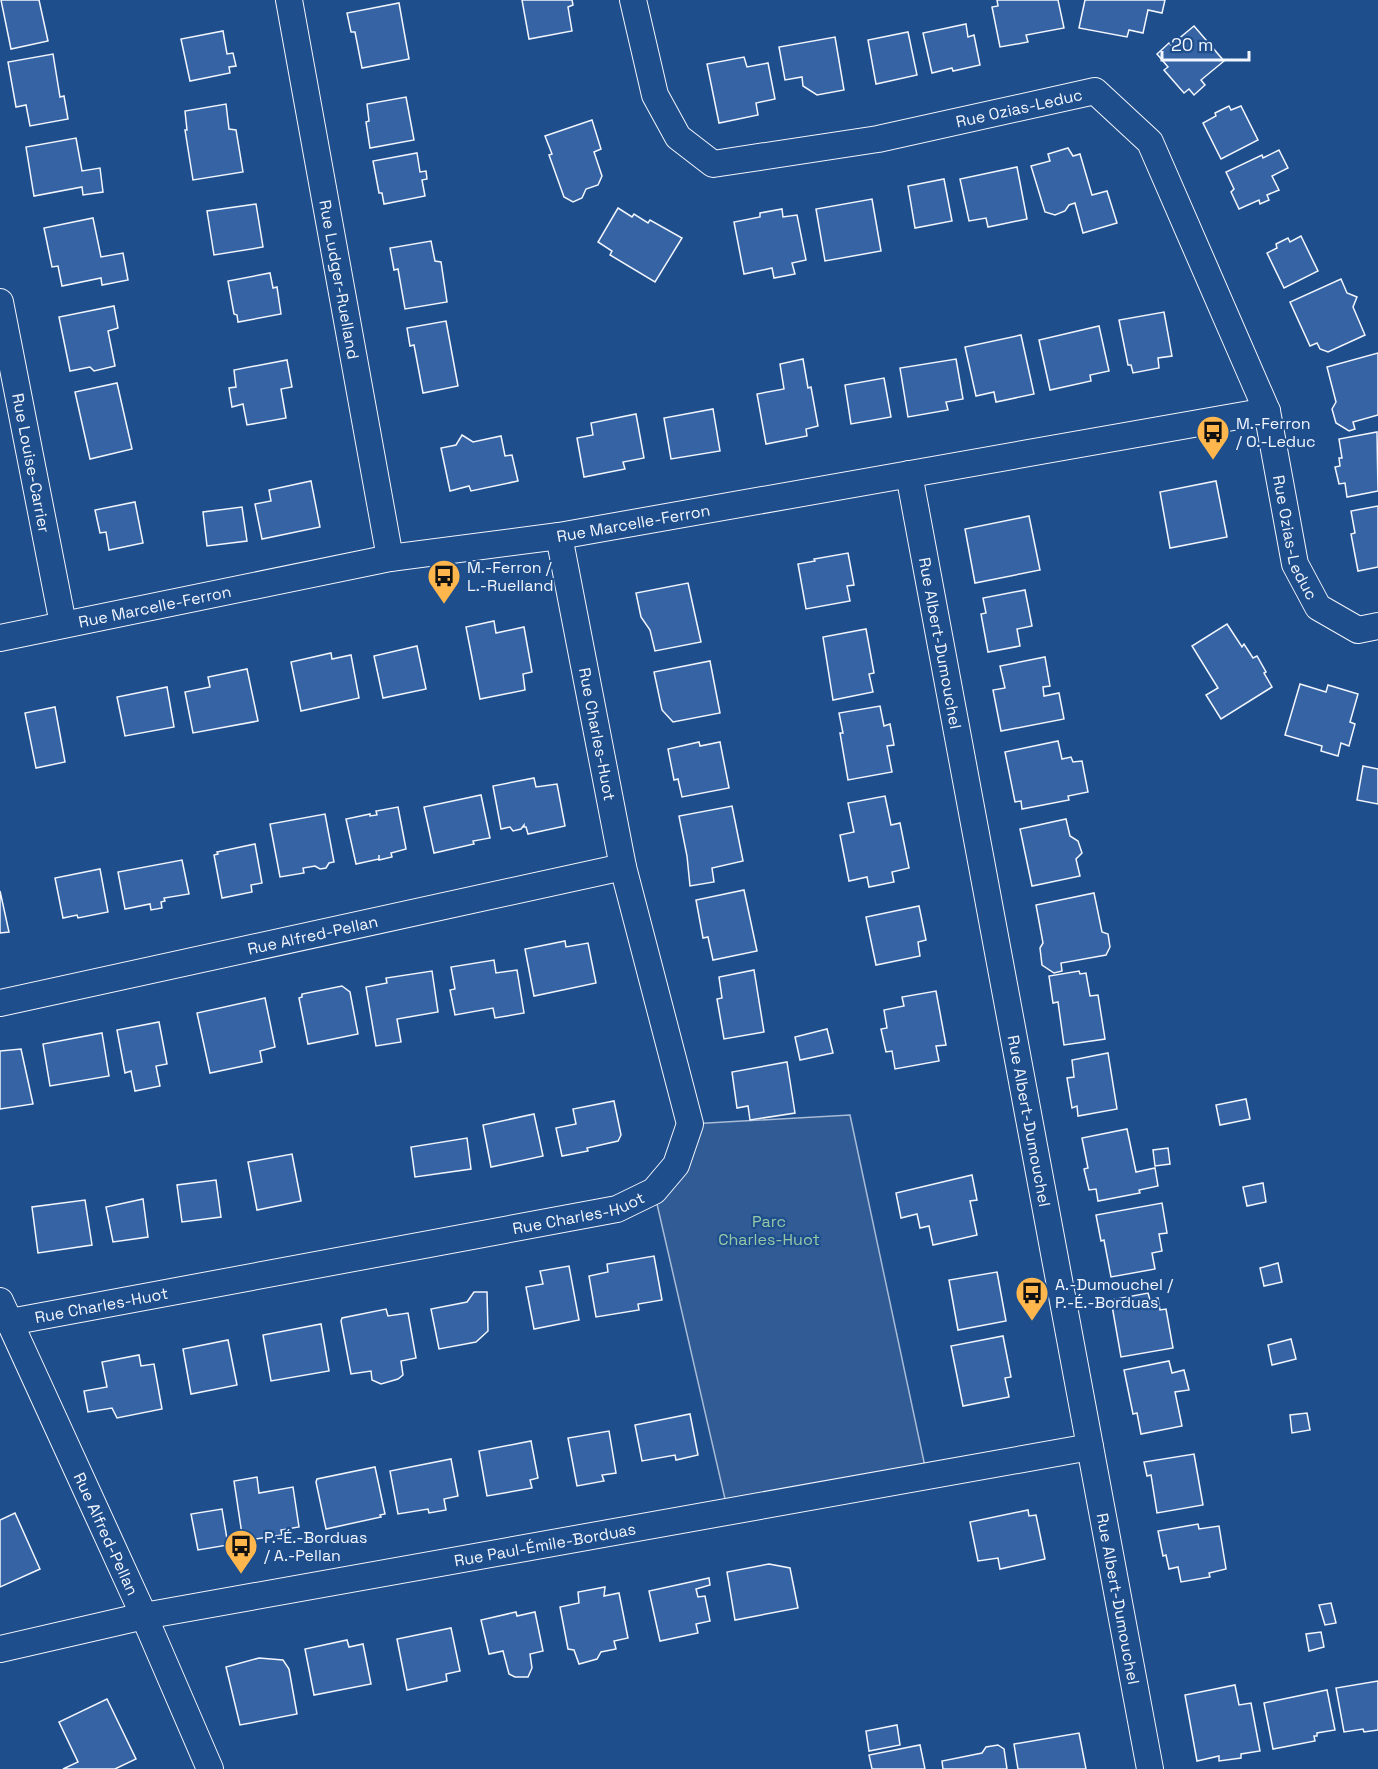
<svg xmlns="http://www.w3.org/2000/svg" width="1378" height="1769" font-family="'Space Grotesk',sans-serif">
  <style>
    .built { fill: #305b95; stroke: #a8bbd7; stroke-width: 1.5 }
    .building { fill: #3563a3; stroke: #f2f6ff; stroke-width: 1.5 }
    .lines { fill: none; stroke-linecap: round; stroke-linejoin: round }
    .street-casing { stroke: #f2f6ff; stroke-width: 28 }
    .street { stroke: #1f4e8c; stroke-width: 26 }
    .labels { text-anchor: middle; dominant-baseline: central; stroke-width: 4.5; stroke-linejoin: round; paint-order: stroke }
    .street-label { font-size: 16px; fill: #f2f6ff; stroke: #1f4e8c }
    .poi-label { font-size: 16px; fill: #f2f6ff; stroke: #1f4e8c; text-anchor: start }
    .park-label { font-size: 16px; fill: #97c8a6; stroke: #1f4e8c }
  </style>
  <rect width="100%" height="100%" fill="#1f4e8c"/>
  <polygon class="built" points="850,1115 927,1476 728,1512 654,1191 690,1124"/>
  <g class="building">
    <polygon points="1,0 39,0 48,41 11,49"/>
    <polygon points="522,0 572,0 573,5 568,7 572,31 529,39"/>
    <polygon points="997,0 1058,0 1064,28 1026,35 1028,42 1000,47 992,7 998,6"/>
    <polygon points="1085,0 1165,0 1162,13 1148,10 1143,33 1129,30 1127,37 1079,28"/>
    <polygon points="399,3 409,59 362,68 355,32 351,32 347,13"/>
    <polygon points="966,24 968,37 974,35 980,65 953,71 952,68 932,73 923,33"/>
    <polygon points="1194,26 1224,61 1201,80 1205,85 1194,95 1189,89 1184,93 1164,70 1168,67 1157,54 1169,43 1171,45"/>
    <polygon points="223,31 227,54 233,53 236,66 229,67 230,73 190,81 181,39"/>
    <polygon points="908,32 917,75 876,84 868,40"/>
    <polygon points="835,37 844,90 817,95 803,86 802,77 785,80 779,47"/>
    <polygon points="53,54 60,97 64,96 68,119 30,126 26,105 16,107 8,62"/>
    <polygon points="744,57 747,67 768,63 775,99 756,103 758,115 719,123 707,64"/>
    <polygon points="406,97 414,140 370,148 366,122 369,121 367,104"/>
    <polygon points="226,104 229,129 236,130 243,172 193,180 185,130 187,130 185,111"/>
    <polygon points="1229,106 1231,110 1241,106 1258,140 1221,159 1203,123 1216,116 1215,113"/>
    <polygon points="592,120 601,149 594,152 602,176 598,185 586,189 582,198 573,202 564,197 549,155 552,154 545,136"/>
    <polygon points="76,138 82,171 100,168 103,192 83,195 82,187 34,196 26,147"/>
    <polygon points="1068,148 1073,156 1080,154 1092,195 1107,191 1117,223 1083,233 1075,203 1069,205 1065,211 1055,215 1045,212 1031,166 1050,161 1048,154"/>
    <polygon points="1279,150 1288,168 1272,176 1279,190 1267,195 1269,200 1260,204 1259,200 1239,209 1231,192 1234,189 1226,172 1262,155 1263,158"/>
    <polygon points="417,153 420,172 426,171 427,179 422,180 425,196 384,204 382,193 379,193 373,161"/>
    <polygon points="1017,167 1027,219 988,227 986,218 969,221 960,179"/>
    <polygon points="944,179 952,221 915,228 908,186"/>
    <polygon points="872,199 881,251 825,261 816,209"/>
    <polygon points="256,204 263,247 214,255 207,211"/>
    <polygon points="618,208 632,217 634,214 648,223 650,220 682,238 655,282 610,255 612,251 598,242"/>
    <polygon points="782,209 783,217 797,215 806,260 792,263 795,274 774,278 772,268 744,274 734,222 760,217 760,213"/>
    <polygon points="93,218 101,257 123,253 128,280 102,285 101,278 62,286 58,266 52,267 44,228"/>
    <polygon points="1301,236 1318,271 1284,288 1267,253 1277,248 1276,244 1288,238 1290,242"/>
    <polygon points="431,241 435,261 441,262 447,302 405,309 398,269 394,270 390,248"/>
    <polygon points="270,273 273,288 277,287 281,314 238,322 237,315 234,314 228,281"/>
    <polygon points="1341,279 1347,293 1357,297 1353,307 1365,335 1328,352 1320,349 1317,343 1310,346 1290,302"/>
    <polygon points="114,306 118,328 108,331 115,366 94,371 90,367 70,371 59,317"/>
    <polygon points="1164,312 1172,356 1158,358 1159,368 1133,373 1131,365 1128,365 1119,320"/>
    <polygon points="446,321 458,386 423,393 414,345 410,346 407,328"/>
    <polygon points="1099,326 1109,371 1090,375 1091,381 1050,390 1039,340"/>
    <polygon points="1021,335 1034,394 996,402 994,392 976,396 965,347"/>
    <polygon points="1378,353 1378,415 1353,422 1355,429 1349,431 1336,423 1332,409 1336,402 1327,367"/>
    <polygon points="803,359 808,388 811,387 818,426 806,429 807,436 766,444 757,394 784,389 780,364"/>
    <polygon points="956,359 963,399 946,402 948,410 908,417 900,368"/>
    <polygon points="287,360 292,387 281,389 286,418 247,425 243,404 232,407 229,388 236,387 234,370"/>
    <polygon points="884,378 891,417 851,424 845,385"/>
    <polygon points="117,383 132,449 90,459 75,392"/>
    <polygon points="713,409 720,451 671,459 664,418"/>
    <polygon points="636,414 644,458 623,462 625,469 584,477 577,438 593,435 591,423"/>
    <polygon points="1377,432 1378,491 1347,497 1345,483 1339,484 1335,467 1340,466 1339,458 1342,458 1339,439"/>
    <polygon points="462,435 473,442 501,436 505,456 512,455 518,481 471,491 469,486 450,491 441,448 456,445"/>
    <polygon points="311,481 320,527 262,539 255,504 271,501 269,490"/>
    <polygon points="1216,481 1227,537 1170,548 1160,492"/>
    <polygon points="135,502 143,543 109,550 106,532 100,533 95,510"/>
    <polygon points="1378,506 1378,567 1358,571 1351,534 1355,533 1351,511"/>
    <polygon points="242,507 247,541 207,546 203,512"/>
    <polygon points="1029,516 1040,570 975,583 965,529"/>
    <polygon points="848,553 854,585 847,586 850,601 806,609 798,564 815,561 814,559"/>
    <polygon points="688,583 701,642 655,651 650,630 641,617 636,593"/>
    <polygon points="1025,590 1032,626 1017,629 1020,646 988,652 981,614 986,613 983,598"/>
    <polygon points="494,621 496,633 524,627 532,672 523,674 525,690 480,699 466,627"/>
    <polygon points="1227,624 1242,647 1244,644 1253,658 1257,656 1266,672 1264,673 1272,687 1221,719 1206,695 1218,688 1192,646"/>
    <polygon points="866,629 874,673 869,674 873,692 833,700 823,637"/>
    <polygon points="417,646 426,689 383,698 374,656"/>
    <polygon points="331,653 332,659 351,655 359,698 301,711 291,662"/>
    <polygon points="1045,657 1050,686 1043,687 1044,696 1059,693 1064,719 1001,731 993,690 1005,688 1000,666"/>
    <polygon points="710,661 720,713 673,722 662,710 654,672"/>
    <polygon points="247,669 258,721 193,733 185,692 210,687 208,677"/>
    <polygon points="1300,684 1326,692 1328,685 1358,694 1350,722 1355,724 1349,746 1341,743 1338,756 1321,751 1322,746 1285,735"/>
    <polygon points="167,687 174,727 125,736 117,697"/>
    <polygon points="880,706 884,726 890,724 894,745 887,746 892,772 848,780 840,733 843,733 839,713"/>
    <polygon points="55,707 65,762 36,768 25,713"/>
    <polygon points="1058,741 1062,759 1071,757 1073,762 1082,761 1088,792 1068,796 1069,800 1022,809 1021,801 1015,802 1005,752"/>
    <polygon points="699,742 700,746 720,742 729,788 682,797 678,779 674,780 668,749"/>
    <polygon points="1363,766 1378,769 1378,804 1357,800"/>
    <polygon points="534,778 536,787 557,784 565,826 528,834 526,827 524,827 524,825 521,829 513,831 510,827 501,829 493,786"/>
    <polygon points="481,795 490,838 473,841 474,844 434,853 424,807"/>
    <polygon points="885,796 891,825 900,823 909,868 892,872 894,882 869,887 867,877 849,881 840,835 854,832 848,803"/>
    <polygon points="732,806 743,861 712,868 714,882 690,886 687,856 679,816"/>
    <polygon points="398,807 406,849 391,853 392,857 379,860 379,855 379,859 356,864 346,819 370,814 370,816 377,815 376,811"/>
    <polygon points="325,814 334,862 329,863 326,868 320,869 315,866 303,868 304,873 280,877 270,824"/>
    <polygon points="1066,819 1070,836 1078,841 1082,853 1076,859 1080,876 1032,886 1020,829"/>
    <polygon points="255,844 262,883 251,885 252,892 222,898 214,855 218,854 217,852"/>
    <polygon points="182,860 189,894 164,898 165,901 161,902 162,908 151,910 150,904 125,909 118,872"/>
    <polygon points="100,869 108,912 78,918 77,915 63,918 55,878"/>
    <polygon points="744,890 757,951 713,960 708,937 703,938 696,900"/>
    <polygon points="0,891 9,932 0,933"/>
    <polygon points="1094,893 1102,932 1108,934 1110,947 1106,955 1061,963 1062,971 1054,973 1042,965 1040,948 1043,943 1036,905"/>
    <polygon points="919,906 926,940 918,942 920,956 876,965 866,917"/>
    <polygon points="565,941 566,947 588,943 596,983 534,996 525,949"/>
    <polygon points="494,960 496,973 517,970 524,1013 495,1018 493,1008 455,1015 450,990 455,989 451,967"/>
    <polygon points="754,970 764,1032 724,1039 717,999 722,998 719,977"/>
    <polygon points="432,971 438,1012 397,1019 401,1042 376,1046 366,987 387,983 386,978"/>
    <polygon points="1079,971 1080,974 1086,973 1090,996 1098,995 1105,1039 1064,1045 1058,1002 1053,1003 1049,976"/>
    <polygon points="342,986 350,992 358,1034 308,1044 299,998 302,997 302,994"/>
    <polygon points="936,991 946,1045 936,1046 939,1061 895,1069 892,1051 886,1052 881,1029 887,1028 884,1010 904,1006 902,997"/>
    <polygon points="265,998 275,1047 260,1051 262,1062 210,1073 197,1013"/>
    <polygon points="159,1022 167,1064 156,1066 160,1086 135,1091 131,1071 125,1073 117,1030"/>
    <polygon points="827,1029 833,1053 800,1060 795,1037"/>
    <polygon points="102,1033 109,1076 50,1086 43,1044"/>
    <polygon points="21,1049 33,1104 0,1109 0,1051"/>
    <polygon points="1108,1053 1117,1109 1078,1116 1077,1106 1072,1108 1067,1078 1074,1077 1072,1060"/>
    <polygon points="787,1062 795,1113 750,1120 748,1106 737,1108 732,1072"/>
    <polygon points="1246,1099 1250,1119 1220,1125 1216,1105"/>
    <polygon points="614,1101 621,1135 618,1141 587,1148 588,1151 562,1156 556,1128 576,1124 573,1109"/>
    <polygon points="534,1114 543,1156 491,1167 483,1125"/>
    <polygon points="1127,1129 1136,1172 1155,1168 1158,1186 1139,1190 1140,1193 1098,1201 1096,1189 1089,1190 1084,1169 1088,1168 1082,1138"/>
    <polygon points="467,1138 471,1169 415,1177 411,1147"/>
    <polygon points="1168,1148 1170,1164 1155,1166 1153,1150"/>
    <polygon points="292,1154 301,1201 257,1210 248,1162"/>
    <polygon points="972,1175 977,1200 970,1201 977,1235 933,1245 929,1226 920,1228 917,1214 901,1218 896,1193"/>
    <polygon points="216,1180 221,1217 182,1222 177,1185"/>
    <polygon points="1263,1183 1266,1202 1247,1206 1243,1187"/>
    <polygon points="143,1199 148,1237 113,1242 106,1207"/>
    <polygon points="85,1200 92,1245 38,1253 32,1207"/>
    <polygon points="1162,1203 1167,1233 1159,1234 1162,1251 1152,1253 1155,1269 1111,1277 1104,1240 1101,1241 1096,1215"/>
    <polygon points="654,1256 662,1300 638,1304 639,1310 596,1317 589,1276 608,1272 607,1264"/>
    <polygon points="1278,1263 1282,1282 1264,1286 1260,1268"/>
    <polygon points="569,1266 579,1320 534,1329 526,1287 543,1284 540,1271"/>
    <polygon points="997,1272 1006,1321 958,1330 949,1280"/>
    <polygon points="474,1292 487,1292 488,1331 476,1342 439,1349 431,1309 467,1302"/>
    <polygon points="1148,1293 1150,1300 1158,1298 1160,1310 1166,1309 1173,1348 1121,1357 1111,1300"/>
    <polygon points="386,1309 388,1316 408,1313 416,1358 401,1361 403,1375 398,1379 381,1384 372,1380 371,1371 351,1374 341,1321 342,1318"/>
    <polygon points="321,1324 329,1371 271,1381 263,1335"/>
    <polygon points="1003,1336 1011,1377 1005,1378 1009,1397 963,1406 951,1346"/>
    <polygon points="1291,1339 1296,1359 1272,1365 1268,1345"/>
    <polygon points="228,1340 237,1385 191,1394 183,1349"/>
    <polygon points="139,1355 141,1366 154,1364 162,1409 117,1418 112,1408 88,1412 84,1391 107,1387 102,1362"/>
    <polygon points="1169,1361 1172,1373 1184,1370 1189,1390 1175,1392 1182,1426 1141,1434 1137,1413 1133,1414 1124,1370"/>
    <polygon points="1307,1413 1310,1430 1292,1433 1290,1415"/>
    <polygon points="690,1414 698,1455 676,1460 675,1455 642,1461 635,1425"/>
    <polygon points="609,1431 616,1473 602,1475 604,1481 577,1486 568,1438"/>
    <polygon points="531,1441 538,1478 530,1480 532,1488 487,1496 479,1451"/>
    <polygon points="1194,1454 1203,1505 1157,1513 1151,1475 1147,1476 1144,1462"/>
    <polygon points="451,1459 458,1496 444,1499 446,1510 429,1513 428,1509 398,1514 390,1471"/>
    <polygon points="375,1467 385,1514 380,1515 381,1517 326,1529 316,1482 317,1479"/>
    <polygon points="257,1477 259,1493 293,1487 299,1527 281,1530 282,1535 243,1541 234,1481"/>
    <polygon points="222,1509 228,1545 198,1550 191,1514"/>
    <polygon points="1028,1510 1029,1516 1036,1515 1045,1559 1000,1569 998,1558 978,1561 970,1522"/>
    <polygon points="15,1513 40,1569 0,1587 0,1520"/>
    <polygon points="1198,1524 1199,1529 1219,1526 1226,1569 1209,1573 1210,1577 1181,1582 1178,1567 1169,1569 1166,1555 1163,1556 1158,1531"/>
    <polygon points="769,1564 790,1568 798,1608 735,1620 727,1572"/>
    <polygon points="709,1578 710,1585 696,1589 698,1597 705,1596 710,1621 696,1624 698,1633 660,1641 649,1591"/>
    <polygon points="605,1587 604,1596 619,1593 628,1638 614,1641 616,1649 601,1652 597,1659 579,1664 574,1650 568,1649 560,1607 579,1603 578,1592"/>
    <polygon points="1331,1603 1336,1623 1325,1625 1319,1605"/>
    <polygon points="516,1612 517,1616 535,1612 543,1651 530,1654 532,1668 528,1677 515,1677 509,1674 503,1651 489,1654 481,1620"/>
    <polygon points="451,1628 460,1671 446,1674 447,1681 407,1690 397,1639"/>
    <polygon points="1321,1632 1324,1647 1309,1651 1306,1634"/>
    <polygon points="347,1640 349,1647 363,1644 371,1684 314,1695 305,1649"/>
    <polygon points="259,1658 283,1660 289,1669 297,1714 240,1725 226,1667"/>
    <polygon points="1378,1681 1378,1730 1364,1732 1363,1729 1344,1732 1336,1688"/>
    <polygon points="1235,1685 1239,1705 1251,1703 1260,1751 1241,1754 1241,1758 1219,1761 1219,1756 1197,1761 1185,1695"/>
    <polygon points="1327,1690 1335,1730 1317,1733 1317,1736 1314,1736 1315,1741 1273,1749 1264,1703"/>
    <polygon points="107,1699 136,1759 115,1769 63,1769 78,1762 59,1722"/>
    <polygon points="897,1725 900,1745 869,1751 866,1731"/>
    <polygon points="1079,1733 1086,1769 1018,1769 1014,1744"/>
    <polygon points="920,1745 925,1769 872,1769 869,1755"/>
    <polygon points="998,1745 1004,1749 1007,1769 943,1769 942,1761 982,1753 986,1747"/>
  </g>
  <g class="lines">
    <g class="street-casing">
      <g id="street">
        <path id="s1" d="M289,0L390,558"/>
        <path id="s2" d="M633,0L655,95L678,137L713,164L878,139L1095,91L1150,142L1267,411L1295,564L1318,607L1358,630L1378,626"/>
        <path id="s3" d="M0,302L63,624"/>
        <path id="s4" d="M909,474L1150,1769"/>
        <path id="s5" d="M0,638L390,558L559,536L1267,411"/>
        <path id="s6" d="M0,1003L623,867"/>
        <path id="s7" d="M0,1301L144,1616L210,1769"/>
        <path id="s8" d="M10,1322L617,1209L654,1191L676,1165L690,1124L623,867L559,536"/>
        <path id="s9" d="M0,1649L144,1616L1090,1447"/>
      </g>
    </g>
    <use href="#street" class="street"/>
  </g>
  <defs>
    <g id="bus-pin" transform="scale(1.725)"><path d="M0 17L-7.5 6A9.5 9.5 0 1 1 7.5 6Z" fill="#ffb74d" stroke="#1f4e8c"/><path d="M-5-6H5V4H4V6H2V4H-2V6H-4V4H-5ZM-3.5-4V0h7V-4ZM-3.5 1.2v1.5H-2V1.2ZM2 1.2v1.5H3.5V1.2Z" fill="#111"/></g>
  </defs>
  <g fill-rule="evenodd">
    <use href="#bus-pin" x="1213" y="432"/>
    <use href="#bus-pin" x="444" y="576"/>
    <use href="#bus-pin" x="1032" y="1293"/>
    <use href="#bus-pin" x="241" y="1546"/>
  </g>
  <g class="labels">
    <g class="street-label">
      <text stroke="none"><textPath href="#s2" startOffset="501">Rue Ozias-Leduc</textPath></text>
      <text stroke="none"><textPath href="#s1" startOffset="284">Rue Ludger-Ruelland</textPath></text>
      <text stroke="none"><textPath href="#s3" startOffset="164">Rue Louise-Carrier</textPath></text>
      <text stroke="none"><textPath href="#s5" startOffset="644">Rue Marcelle-Ferron</textPath></text>
      <text stroke="none"><textPath href="#s2" startOffset="1077">Rue Ozias-Leduc</textPath></text>
      <text stroke="none"><textPath href="#s5" startOffset="158">Rue Marcelle-Ferron</textPath></text>
      <text stroke="none"><textPath href="#s4" startOffset="172">Rue Albert-Dumouchel</textPath></text>
      <text transform="translate(597 734) rotate(79)">Rue Charles-Huot</text>
      <text stroke="none"><textPath href="#s6" startOffset="320">Rue Alfred-Pellan</textPath></text>
      <text stroke="none"><textPath href="#s4" startOffset="658">Rue Albert-Dumouchel</textPath></text>
      <text stroke="none"><textPath href="#s8" startOffset="579">Rue Charles-Huot</textPath></text>
      <text stroke="none"><textPath href="#s8" startOffset="93">Rue Charles-Huot</textPath></text>
      <text stroke="none"><textPath href="#s7" startOffset="256">Rue Alfred-Pellan</textPath></text>
      <text stroke="none"><textPath href="#s9" startOffset="555">Rue Paul-Émile-Borduas</textPath></text>
      <text stroke="none"><textPath href="#s4" startOffset="1144">Rue Albert-Dumouchel</textPath></text>
    </g>
    <g class="poi-label">
      <text x="1236" y="423">M.-Ferron<tspan x="1236" dy="18">/ O.-Leduc</tspan></text>
      <text x="467" y="567">M.-Ferron /<tspan x="467" dy="18">L.-Ruelland</tspan></text>
      <text x="1055" y="1284">A.-Dumouchel /<tspan x="1055" dy="18">P.-É.-Borduas</tspan></text>
      <text x="264" y="1537">P.-É.-Borduas<tspan x="264" dy="18">/ A.-Pellan</tspan></text>
    </g>
    <g class="park-label">
      <text x="769" y="1221">Parc<tspan x="769" dy="18">Charles-Huot</tspan></text>
    </g>
  </g>
  <path d="M1162 51v9h87v-9" fill="none" stroke="#f2f6ff" stroke-width="3"/>
  <text x="1171" y="51" font-size="18" fill="#f2f6ff" stroke="#1f4e8c" stroke-width="4.5" paint-order="stroke">20 m</text>
</svg>
